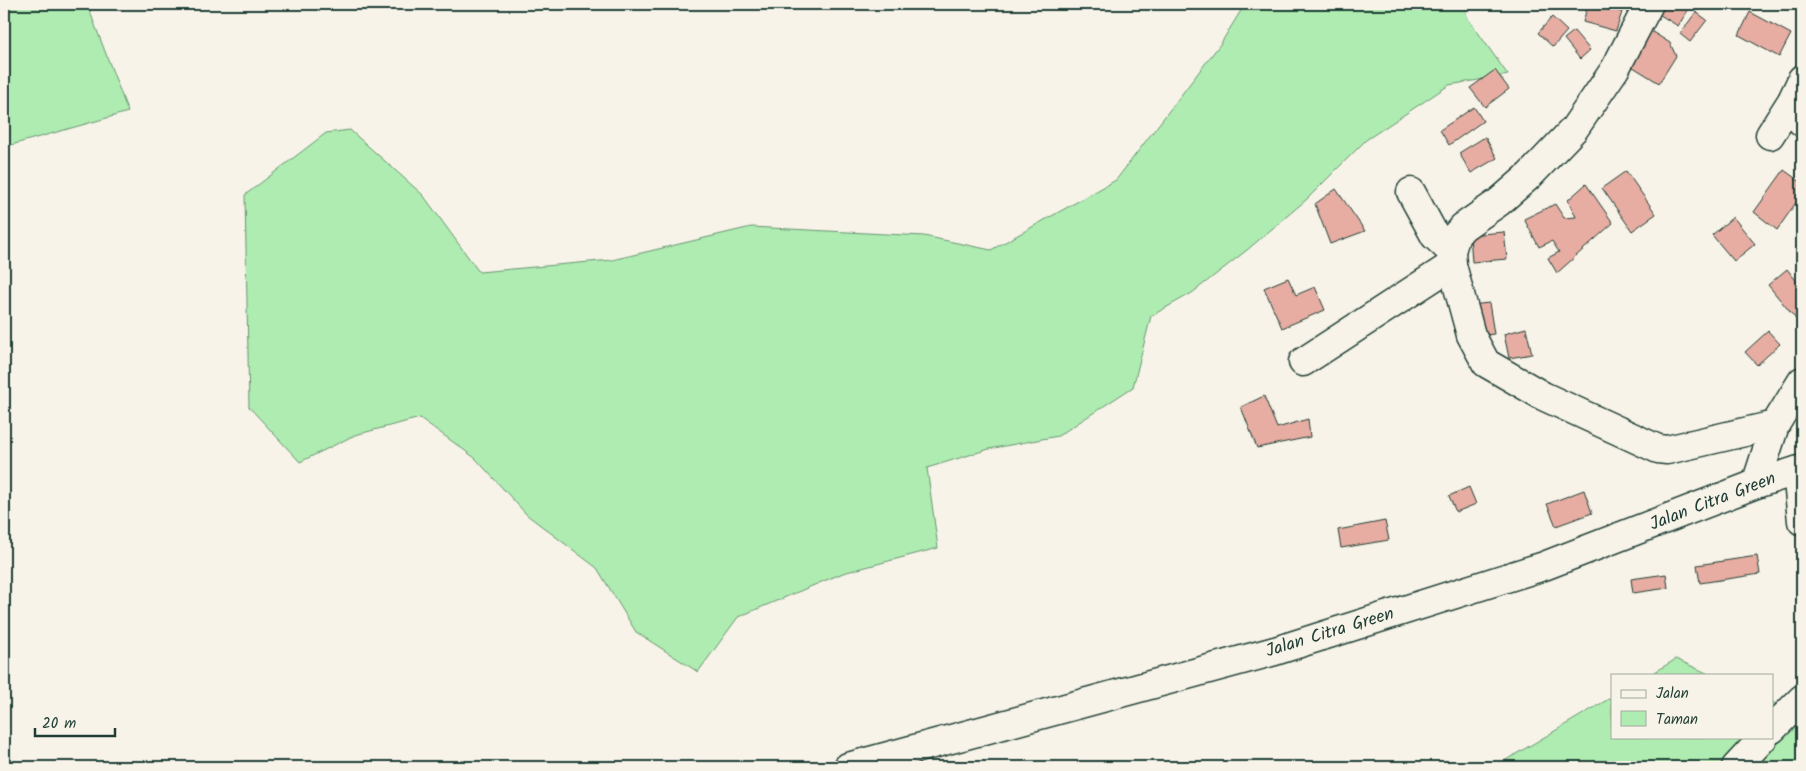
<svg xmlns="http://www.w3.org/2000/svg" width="1806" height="771" font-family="Kalam,sans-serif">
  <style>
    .green { fill: #afecb1; stroke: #679472 }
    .building { fill: #e7ada2; stroke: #1f3d34 }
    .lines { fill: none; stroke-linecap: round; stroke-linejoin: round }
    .minor-casing { stroke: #1f3d34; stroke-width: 31 }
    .tertiary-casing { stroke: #1f3d34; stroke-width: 31 }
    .minor { stroke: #f7f3e8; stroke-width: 28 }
    .tertiary { stroke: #f7f3e8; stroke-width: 28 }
    .labels { text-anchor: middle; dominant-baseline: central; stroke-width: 4; stroke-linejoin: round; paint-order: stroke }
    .street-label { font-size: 18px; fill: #1f3d34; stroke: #f7f3e8 }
  </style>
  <rect width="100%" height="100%" fill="#f7f3e8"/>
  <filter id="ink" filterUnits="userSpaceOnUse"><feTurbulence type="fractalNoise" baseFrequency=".02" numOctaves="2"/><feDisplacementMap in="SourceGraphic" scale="10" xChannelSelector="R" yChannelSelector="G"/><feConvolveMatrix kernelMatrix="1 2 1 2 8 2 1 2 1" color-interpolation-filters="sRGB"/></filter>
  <g filter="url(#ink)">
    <g class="green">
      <polygon points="4,4 87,4 128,112 4,147"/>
      <polygon points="1245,4 1464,4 1467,17 1508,75 1449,85 1366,140 1306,200 1247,250 1192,293 1151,316 1133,387 1058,436 989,449 927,468 938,548 843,573 738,617 698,672 636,632 597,568 527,515 475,458 420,418 355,435 300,462 249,407 245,195 326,133 350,130 423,195 479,272 612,260 751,227 924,236 991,250 1116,180 1221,43"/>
      <polygon points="1676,659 1711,675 1650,675"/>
      <polygon points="1612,697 1612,737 1772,737 1772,702 1802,716 1802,767 1494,767"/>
    </g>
    <g class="building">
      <polygon points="1588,4 1595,4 1622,12 1616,31 1583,22"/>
      <polygon points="1656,4 1692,4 1678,26 1652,10"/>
      <polygon points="1696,12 1707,20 1690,42 1680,34"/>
      <polygon points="1750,12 1791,34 1779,57 1739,35"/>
      <polygon points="1552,17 1567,31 1553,47 1538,33"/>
      <polygon points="1646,28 1670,43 1676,56 1659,83 1625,62"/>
      <polygon points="1574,31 1590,50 1580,59 1564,39"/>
      <polygon points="1495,70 1509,89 1485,107 1470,88"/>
      <polygon points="1474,107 1483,121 1449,145 1440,130"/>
      <polygon points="1485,137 1497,158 1471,173 1459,153"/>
      <polygon points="1784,170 1802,183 1802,194 1777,230 1754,212"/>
      <polygon points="1626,171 1656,214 1632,231 1602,188"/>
      <polygon points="1586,184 1613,223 1557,273 1548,258 1559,252 1552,241 1539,247 1524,219 1555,204 1564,218 1576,217 1568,200"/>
      <polygon points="1336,189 1365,231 1330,244 1315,204"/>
      <polygon points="1733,217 1755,244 1734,261 1712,235"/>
      <polygon points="1504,232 1507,259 1472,262 1470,235"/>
      <polygon points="1787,269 1802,288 1802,320 1799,323 1768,285"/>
      <polygon points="1288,278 1296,295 1315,287 1325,310 1282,328 1264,288"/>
      <polygon points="1489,303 1494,334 1476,336 1471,305"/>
      <polygon points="1526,328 1532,354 1509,358 1504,334"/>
      <polygon points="1768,331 1780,344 1757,365 1745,352"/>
      <polygon points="1264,396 1277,428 1308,419 1310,437 1257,448 1241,407"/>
      <polygon points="1469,487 1476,504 1456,512 1449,496"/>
      <polygon points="1584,490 1592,513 1556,526 1547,504"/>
      <polygon points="1385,521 1389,540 1341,548 1338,530"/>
      <polygon points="1757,556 1760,574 1700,583 1697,565"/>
      <polygon points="1666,574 1668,588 1633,593 1631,579"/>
    </g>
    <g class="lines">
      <g class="minor-casing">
        <g id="minor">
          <polyline points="1649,4 1615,69 1574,129 1530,175 1499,202 1463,227 1456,235 1451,251 1452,265 1471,335 1486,363 1543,396 1658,449 1667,450 1775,425"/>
          <path d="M1802,79C1794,100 1784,102 1802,122"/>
          <polyline points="1770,135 1791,102"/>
          <polyline points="1411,192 1435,236 1451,251"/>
          <polyline points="1303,362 1452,265"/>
          <polyline points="1797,471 1802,521"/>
          <polyline points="1756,484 1775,425 1802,381"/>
          <polyline points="1772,729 1802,699"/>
          <polyline points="1736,767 1764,737"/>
        </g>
      </g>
      <g class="tertiary-casing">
        <polyline id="tertiary" points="848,767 1275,651 1544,566 1756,484 1802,469"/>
      </g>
      <use href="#minor" class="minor"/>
      <use href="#tertiary" class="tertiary"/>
    </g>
  </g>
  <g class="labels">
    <g class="street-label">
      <text transform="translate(1713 502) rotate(-21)">Jalan Citra Green</text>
      <text transform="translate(1330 633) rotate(-17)">Jalan Citra Green</text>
    </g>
  </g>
  <rect width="1806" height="771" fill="none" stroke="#f7f3e8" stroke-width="20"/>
  <rect x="10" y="10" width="1786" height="751" fill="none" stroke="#1f3d34" stroke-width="2" filter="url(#ink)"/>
  <rect x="1611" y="674" width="162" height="65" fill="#f7f3e8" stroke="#a1aaa0"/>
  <rect x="1621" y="690" width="25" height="8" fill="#f7f3e8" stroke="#a1aaa0"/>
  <text x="1656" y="698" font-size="15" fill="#1f3d34">Jalan</text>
  <rect x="1621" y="711" width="25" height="15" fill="#afecb1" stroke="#a1aaa0"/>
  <text x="1656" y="724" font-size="15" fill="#1f3d34">Taman</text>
  <path d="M35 728v8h80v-8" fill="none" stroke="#1f3d34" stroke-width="2.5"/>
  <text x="42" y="728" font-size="15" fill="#1f3d34" stroke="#f7f3e8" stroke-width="4" paint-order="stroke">20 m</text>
</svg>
